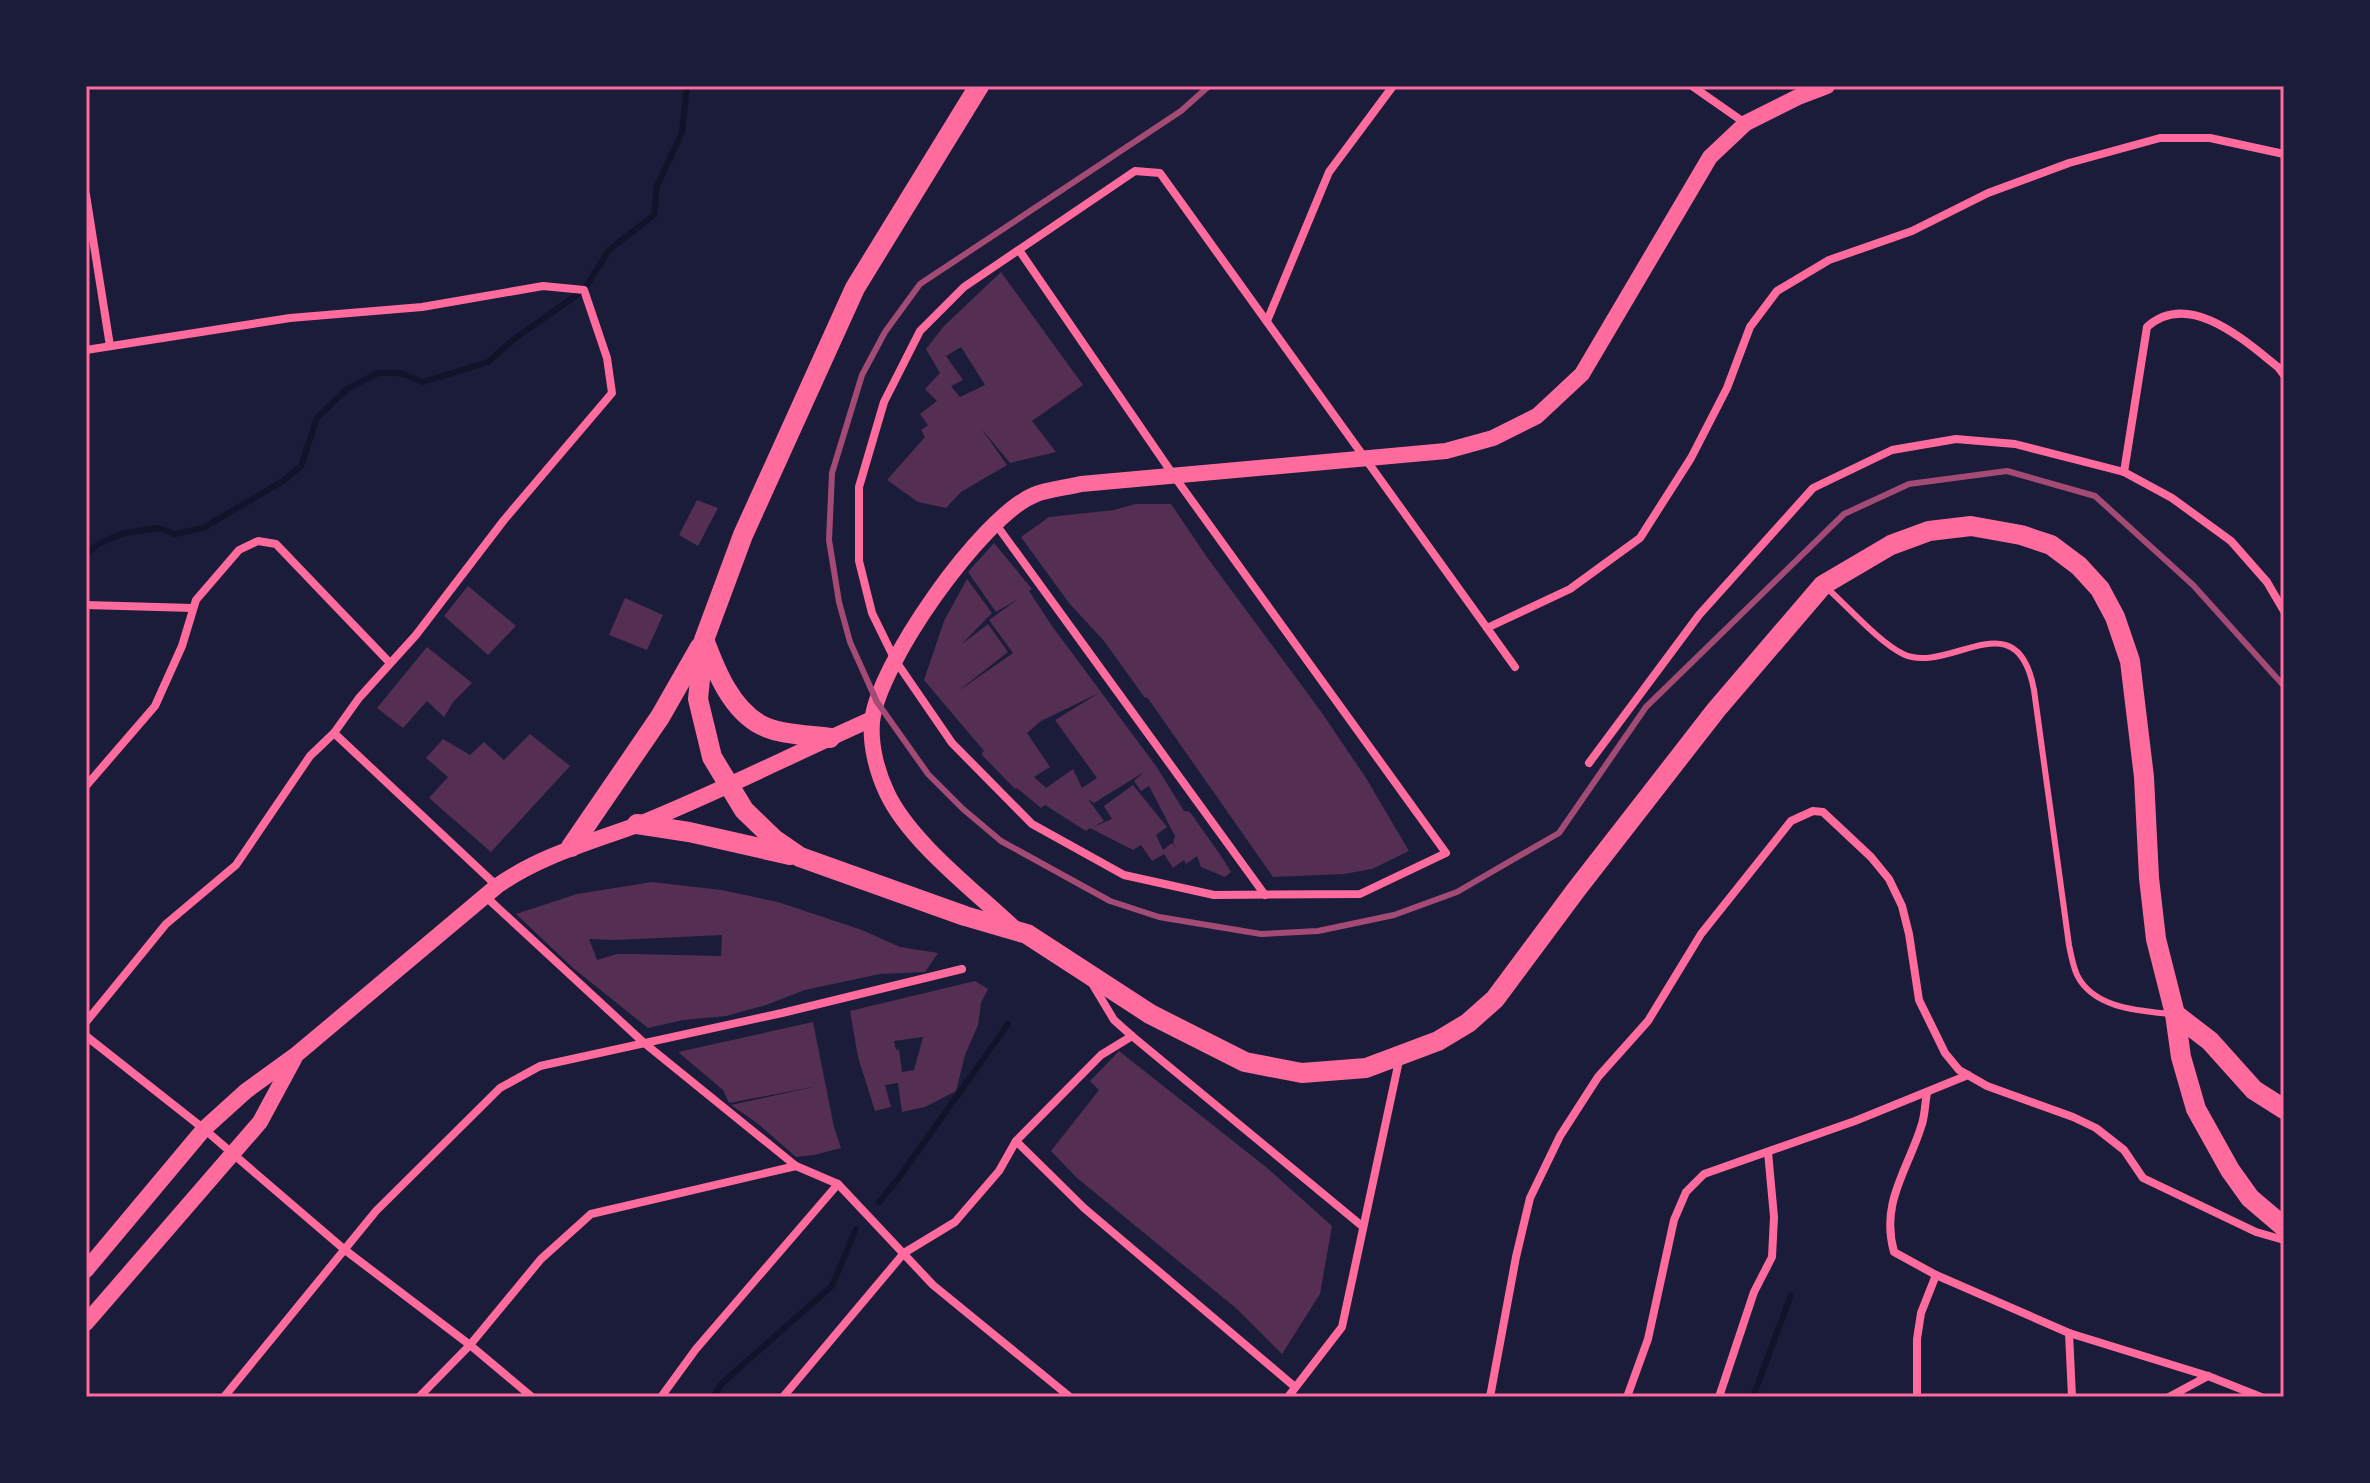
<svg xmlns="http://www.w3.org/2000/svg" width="2370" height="1483" font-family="'PT Sans Narrow',sans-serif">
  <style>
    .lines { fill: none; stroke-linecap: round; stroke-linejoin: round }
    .stream { stroke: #12122b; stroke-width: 6 }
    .building { fill: #542f53; fill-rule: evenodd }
    .service { stroke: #ff6b9d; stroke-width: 6 }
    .minor { stroke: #ff6b9d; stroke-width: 8 }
    .secondary { stroke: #ff6b9d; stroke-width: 16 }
    .primary { stroke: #ff6b9d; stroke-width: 20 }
    .rail { stroke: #a44b75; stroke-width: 6 }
    .neatline { fill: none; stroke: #ff6b9d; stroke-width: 3 }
  </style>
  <rect width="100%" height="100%" fill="#1b1b3a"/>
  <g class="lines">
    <g class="stream">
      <polyline points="86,554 100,543 124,533 159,528 175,534 203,528 283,481 301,466 317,418 347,389 378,373 400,373 423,382 488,362 514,339 584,290 609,250 654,215 657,186 682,132 687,86"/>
      <polyline points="879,1202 898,1179 1008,1024"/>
      <polyline points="714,1397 721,1384 832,1286 856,1229"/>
      <polyline points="1753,1397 1791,1295"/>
    </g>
  </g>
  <g class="building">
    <path d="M1001,272L1083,385L1032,421L1056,452L1010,463L981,428L1007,465L961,492L946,508L918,502L887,480L925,437L921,430L928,425L920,414L937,401L925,389L940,373L926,349L944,326ZM961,347L985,385L960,397L951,386L963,380L946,356Z"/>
    <polygon points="697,500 718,508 698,546 679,535"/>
    <polygon points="1135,504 1171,504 1209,560 1322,713 1366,778 1409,851 1372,869 1344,874 1273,877 1147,697 1145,698 1104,641 1069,603 1021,537 1049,517 1114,510"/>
    <path d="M994,543L1032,589L1029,591L1052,626L1156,766L1184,811L1190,812L1221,856L1231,872L1225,877L1201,867L1197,856L1186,864L1184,860L1173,868L1164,854L1152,861L1141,845L1133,850L1090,828L1086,831L1045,805L1041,808L1017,788L1015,789L981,754L984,751L924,680L944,621L967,579L992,613L961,645L988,624L1008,652L957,692L1013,653L989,620L1018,599L996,612L968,572ZM1099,693L1055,720L1097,778L1082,788L1073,769L1046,788L1034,777L1050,767L1027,733L1041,721ZM1144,772L1134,781L1141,791L1149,786L1175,836L1173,843L1178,851L1172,843L1163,850L1156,835L1167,827L1133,785L1104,806L1112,819L1093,827L1104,821L1088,799L1094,803Z"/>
    <polygon points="468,586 516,626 488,655 444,616"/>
    <polygon points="625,598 663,615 647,650 609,635"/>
    <polygon points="427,647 472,683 454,701 444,717 427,701 403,728 377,708"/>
    <polygon points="530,734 570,766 491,852 429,798 448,777 426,758 443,739 470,755 484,742 504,760"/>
    <path d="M652,882L721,890L778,902L862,930L900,947L938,953L925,972L880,974L805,990L766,1005L726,1016L683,1020L648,1028L573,968L516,914L577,894ZM722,935L721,956L634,954H617L597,960L589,939L615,940Z"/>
    <path d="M975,981L988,989L981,1003L978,1025L965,1055L956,1091L925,1107L902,1112L898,1083L885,1085L891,1107L875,1111L858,1057L850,1011ZM923,1037L914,1070L902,1072L899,1049L896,1050L894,1041Z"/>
    <polygon points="813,1022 834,1127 841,1148 814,1155 796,1157 757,1123 731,1105 818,1086 729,1103 723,1090 678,1052"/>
    <polygon points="1119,1051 1266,1167 1332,1226 1320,1294 1282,1354 1237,1309 1077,1178 1051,1151 1099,1090 1090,1081"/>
  </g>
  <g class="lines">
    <path class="service" d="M1828,589C1848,607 1880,643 1903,654C1949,676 2017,597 2034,690L2069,945C2071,955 2073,966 2077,975C2094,1009 2140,1011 2172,1014"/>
    <g class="minor">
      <polyline points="1692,86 1745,123"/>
      <polyline points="86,195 110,346"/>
      <polyline points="1019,250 1174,476 1446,853 1360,894 1214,895 1124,875 1032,824 952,743 895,660 872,613 859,561 859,487 884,402 920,331 964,287 1135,171 1160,173 1515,667"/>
      <polyline points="1267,321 1329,172 1393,86"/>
      <polyline points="86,350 290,318 422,307 543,286 584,290 607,358 612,393 504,520 416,635 359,698 334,733 310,756 236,865 166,924 86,1022"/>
      <path d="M2124,472L2147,327C2189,289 2245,341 2278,367L2284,375"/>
      <polyline points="995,523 1265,895"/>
      <polyline points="86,605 193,608"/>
      <polyline points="1487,628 1570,589 1640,538 1691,458 1727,388 1750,327 1777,291 1829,260 1912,231 1988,193 2069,163 2160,138 2210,138 2284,154"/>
      <polyline points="334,733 497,886"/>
      <polyline points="1589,763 1699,615 1813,488 1892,450 1956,439 2015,444 2124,472 2172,498 2231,541 2267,582 2284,611"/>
      <polyline points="86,786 155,706 182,646 196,600 239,550 258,541 276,544 390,663"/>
      <polyline points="486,897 643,1042 796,1166"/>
      <polyline points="1093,985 1114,1020 1132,1036 1362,1226"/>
      <polyline points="86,1036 204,1129 345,1250 470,1345 532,1397"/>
      <polyline points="1016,1141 1084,1208 1295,1387"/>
      <polyline points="1936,1275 2069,1333 2208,1376 2261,1397"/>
      <polyline points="2069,1333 2072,1397"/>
      <polyline points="224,1397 376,1211 500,1088 540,1066 782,1013 962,969"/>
      <polyline points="419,1397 470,1345 541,1259 591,1214 796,1166 838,1184 933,1285 1070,1397"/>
      <polyline points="661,1397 696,1349 838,1184"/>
      <polyline points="783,1397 904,1253 955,1222 999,1171 1016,1141 1101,1055 1132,1036"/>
      <polyline points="1288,1397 1342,1327 1400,1056"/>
      <polyline points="1490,1397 1516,1257 1530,1198 1560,1136 1598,1077 1648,1021 1701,934 1791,821 1813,811 1823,812 1871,857 1889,879 1902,906 1909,934 1919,1000 1945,1053 1959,1070 1987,1086 2073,1117 2096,1128 2124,1150 2143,1178 2256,1232 2284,1240"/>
      <polyline points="1627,1397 1648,1339 1674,1220 1686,1192 1704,1174 1855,1121 1968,1075"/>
      <polyline points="1719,1397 1754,1292 1772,1257 1774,1217 1768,1152"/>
      <path d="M1917,1397V1339L1921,1313L1936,1275L1894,1252C1880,1202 1908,1170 1922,1124C1925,1114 1925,1103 1927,1093"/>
      <polyline points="2169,1397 2208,1376"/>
    </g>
    <g class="secondary">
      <path d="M1015,929C975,891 910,842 887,793C877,772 870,745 872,722C877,666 981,517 1034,495C1048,489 1066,488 1081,484L1446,451L1493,438L1537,416L1582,374L1710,157L1746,123L1798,97L1827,86"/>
      <path d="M86,1270L204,1129L246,1091L297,1054L497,886C540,856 588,843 637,825C717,793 793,754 872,719"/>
      <polyline points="86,1323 260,1122 294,1059"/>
    </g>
    <g class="primary">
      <polyline points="979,86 855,288 743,535 704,640 698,699 712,757 744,810 774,839 800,857 965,916 1027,934 1150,1014 1245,1062 1302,1073 1366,1068 1438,1041 1468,1023 1495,999 1576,890 1716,710 1823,585 1891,545 1929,531 1971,526 2021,535 2051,545 2079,566 2100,589 2115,617 2130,661 2144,777 2149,878 2156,939 2175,1014 2181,1057 2196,1109 2230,1170 2250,1198 2284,1227"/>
      <path d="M705,642C716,671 731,709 761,725C780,735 809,735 830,738"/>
      <polyline points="637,824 689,832 790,855"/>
      <polyline points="571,847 660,717 700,647"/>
      <polyline points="2175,1014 2210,1041 2254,1090 2284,1109"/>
    </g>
    <polyline class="rail" points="1209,86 1181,111 920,284 885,332 862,375 832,473 829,540 839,602 850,642 877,702 928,774 963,809 1001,841 1110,901 1159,917 1261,934 1318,931 1394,915 1457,892 1559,833 1646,707 1844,514 1909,484 2007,471 2095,496 2193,585 2284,686"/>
  </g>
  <rect width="2370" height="1483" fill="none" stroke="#1b1b3a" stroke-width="176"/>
  <rect x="88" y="88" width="2194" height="1307" class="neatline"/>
</svg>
